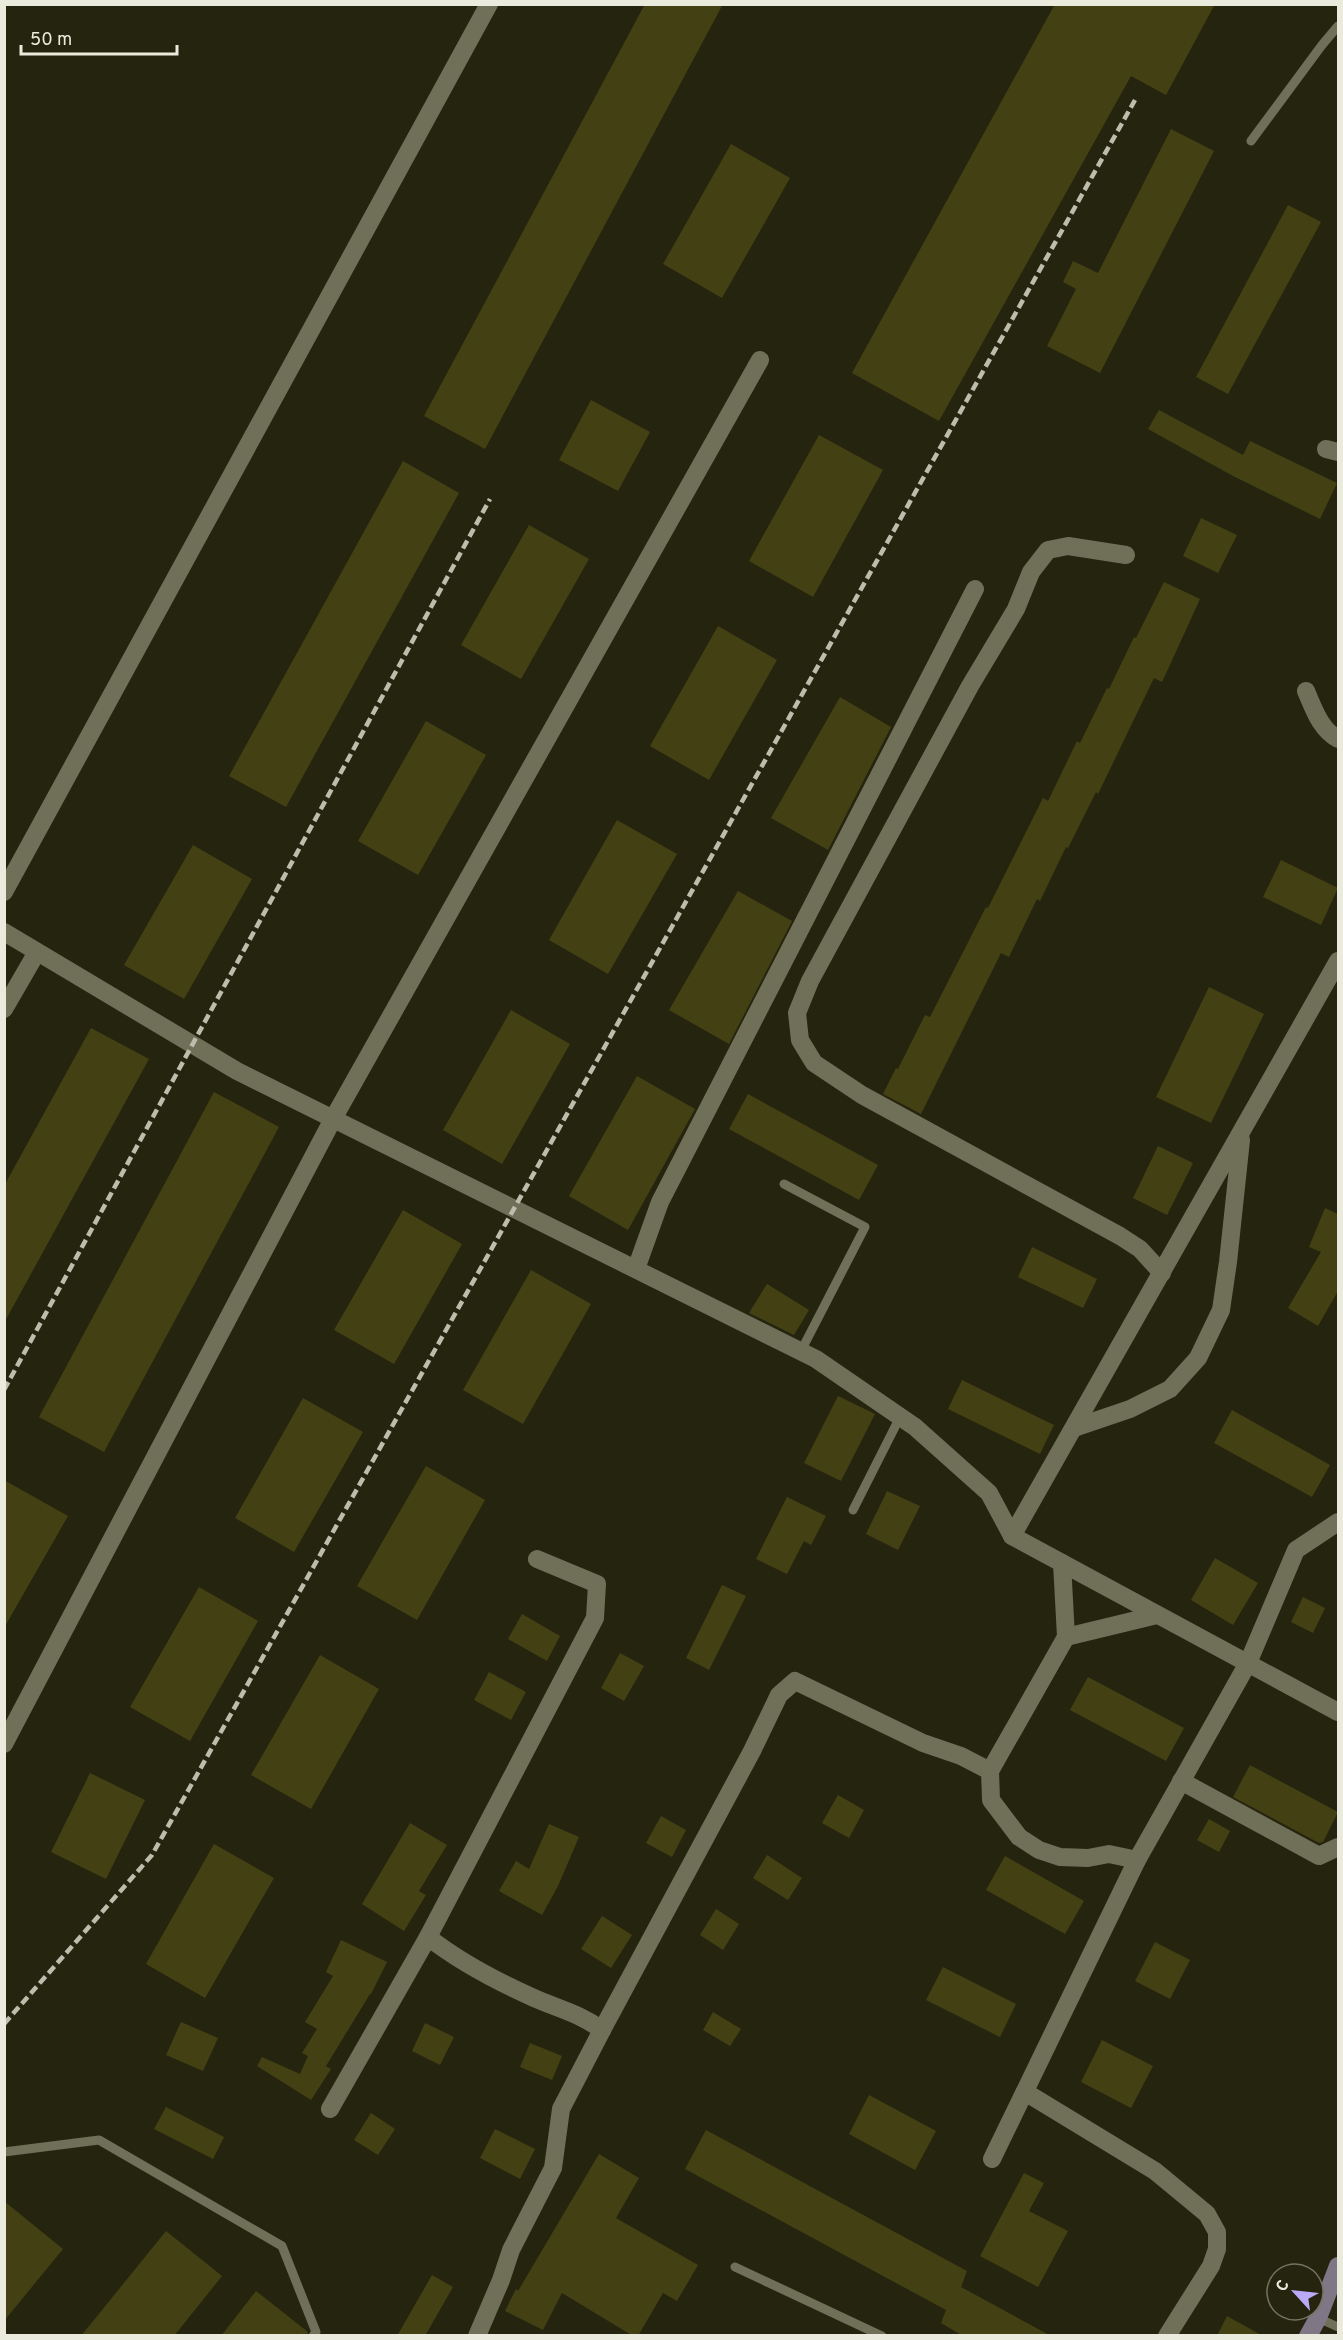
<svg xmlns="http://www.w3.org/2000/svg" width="1343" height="2340" font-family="Overpass,sans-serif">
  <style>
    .building { fill: #434113 }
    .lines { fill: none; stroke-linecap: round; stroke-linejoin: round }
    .service { stroke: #706f57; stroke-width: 9 }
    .minor { stroke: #706f57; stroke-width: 18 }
    .secondary { stroke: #7f7785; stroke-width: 18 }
    .rail { stroke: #bdbcad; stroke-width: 4.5; stroke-dasharray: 9 4.5; stroke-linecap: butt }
  </style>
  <rect width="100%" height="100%" fill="#25240f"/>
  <g class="building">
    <polygon points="645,4 723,4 485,449 424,416"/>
    <polygon points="1055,4 1215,4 1166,95 1131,76 939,421 852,373"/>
    <polygon points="1171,129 1214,151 1100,373 1047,346 1076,289 1063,282 1073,261 1098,273"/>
    <polygon points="731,144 790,178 722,298 663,264"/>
    <polygon points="1288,205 1321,222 1228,394 1196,377"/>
    <polygon points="591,400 650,432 618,491 559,460"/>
    <polygon points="1159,410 1243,455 1250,441 1337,483 1320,519 1233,476 1148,429"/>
    <polygon points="819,435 883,470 813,597 749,561"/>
    <polygon points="403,461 459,493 286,807 229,776"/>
    <polygon points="1201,518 1237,535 1218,573 1183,556"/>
    <polygon points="529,525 589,559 521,679 461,645"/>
    <polygon points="1164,582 1200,599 1174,656 1162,682 1154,678 1098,794 1096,792 1068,848 1066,847 1040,901 1037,899 1009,957 1001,953 921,1114 883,1094 896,1068 898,1069 925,1015 930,1017 986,907 988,908 1043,798 1048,801 1077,741 1080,743 1107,688 1109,689 1134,637 1136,638"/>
    <polygon points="718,626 777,660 709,780 650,746"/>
    <polygon points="840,697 891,727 828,850 771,818"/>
    <polygon points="426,721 486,755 418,875 358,841"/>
    <polygon points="617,820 677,854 608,974 549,940"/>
    <polygon points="193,845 252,879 184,999 124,965"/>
    <polygon points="1281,860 1338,888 1321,925 1263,897"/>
    <polygon points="738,891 792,921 729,1044 669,1010"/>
    <polygon points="1209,987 1264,1014 1211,1123 1156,1097"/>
    <polygon points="511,1010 570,1044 502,1164 443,1130"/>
    <polygon points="91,1028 149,1059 4,1323 4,1186"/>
    <polygon points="637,1076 695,1109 628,1230 569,1196"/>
    <polygon points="214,1092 279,1127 104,1452 39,1417"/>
    <polygon points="748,1094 878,1165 859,1200 729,1129"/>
    <polygon points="1158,1146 1193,1163 1167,1215 1133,1198"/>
    <polygon points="1325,1208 1338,1214 1338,1291 1318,1326 1288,1308 1321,1252 1309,1247"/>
    <polygon points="403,1210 462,1244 394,1364 334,1330"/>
    <polygon points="1032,1247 1097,1279 1083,1308 1018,1277"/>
    <polygon points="531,1270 591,1304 523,1424 463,1390"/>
    <polygon points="767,1284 809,1310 794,1335 749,1313"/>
    <polygon points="962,1380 1054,1425 1040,1454 948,1409"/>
    <polygon points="838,1396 875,1414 841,1481 804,1463"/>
    <polygon points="303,1398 363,1432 294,1552 235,1518"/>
    <polygon points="1232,1410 1330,1465 1312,1497 1214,1443"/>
    <polygon points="426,1466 485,1500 417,1620 357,1586"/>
    <polygon points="4,1480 68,1516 4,1628"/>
    <polygon points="887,1491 920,1506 898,1550 866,1534"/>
    <polygon points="787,1497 826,1516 811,1545 804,1541 787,1574 756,1559"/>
    <polygon points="1215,1558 1258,1583 1233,1625 1191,1600"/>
    <polygon points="722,1585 746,1596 709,1670 686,1658"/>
    <polygon points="199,1587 258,1621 190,1741 130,1707"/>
    <polygon points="1303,1597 1325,1608 1313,1633 1291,1622"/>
    <polygon points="522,1614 560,1636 547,1661 508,1639"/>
    <polygon points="620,1653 644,1666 624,1701 601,1688"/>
    <polygon points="320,1655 379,1689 311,1809 251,1775"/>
    <polygon points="489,1672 526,1692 511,1720 474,1700"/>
    <polygon points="1088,1677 1184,1728 1166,1761 1070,1710"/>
    <polygon points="1250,1765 1338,1812 1323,1842 1319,1843 1233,1797"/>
    <polygon points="90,1773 145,1800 106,1879 51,1852"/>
    <polygon points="838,1795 864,1810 849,1838 822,1823"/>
    <polygon points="661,1816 686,1830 672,1857 646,1843"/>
    <polygon points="1209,1819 1230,1831 1219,1852 1197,1840"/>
    <polygon points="410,1823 447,1845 419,1891 426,1895 404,1931 362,1904"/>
    <polygon points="549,1824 579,1837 558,1886 542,1915 499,1891 516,1861 529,1869"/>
    <polygon points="214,1844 274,1878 205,1998 146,1964"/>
    <polygon points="767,1855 802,1878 788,1900 753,1878"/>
    <polygon points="1005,1856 1084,1901 1065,1934 986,1890"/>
    <polygon points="716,1909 739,1924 723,1950 700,1935"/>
    <polygon points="602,1916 632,1935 611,1968 581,1949"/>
    <polygon points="341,1940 387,1962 371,1994 370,1994 326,2066 331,2069 311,2100 257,2066 262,2057 300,2074 308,2056 302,2053 317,2029 305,2022 333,1976 326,1972"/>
    <polygon points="1155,1942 1190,1960 1170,1999 1135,1981"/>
    <polygon points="943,1967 1016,2004 1000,2037 926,2000"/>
    <polygon points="713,2012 741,2029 730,2046 703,2030"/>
    <polygon points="181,2022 218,2038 203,2071 166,2055"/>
    <polygon points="425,2023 454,2037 440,2065 412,2051"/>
    <polygon points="1102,2040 1153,2066 1131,2108 1081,2082"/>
    <polygon points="530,2043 562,2056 552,2080 520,2067"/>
    <polygon points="869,2095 936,2131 915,2170 849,2134"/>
    <polygon points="166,2107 224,2137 213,2159 154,2129"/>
    <polygon points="371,2113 395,2129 378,2155 354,2140"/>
    <polygon points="495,2129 535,2149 520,2179 480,2158"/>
    <polygon points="706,2130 967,2271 961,2287 1051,2336 963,2336 941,2323 946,2310 685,2169"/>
    <polygon points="599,2154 639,2178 616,2218 698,2265 677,2301 663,2293 638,2336 633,2336 562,2293 543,2330 505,2311 516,2289 518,2291"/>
    <polygon points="1024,2173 1044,2183 1029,2211 1068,2231 1038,2287 980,2256"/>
    <polygon points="4,2201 63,2249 4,2321"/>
    <polygon points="166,2231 222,2276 174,2336 81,2336"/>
    <polygon points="432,2275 453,2287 425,2336 397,2336"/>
    <polygon points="256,2291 308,2332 306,2336 221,2336"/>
    <polygon points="1227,2316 1263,2336 1217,2336"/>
  </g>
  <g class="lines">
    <g class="service">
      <polyline points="1251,141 1322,45 1338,26"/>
      <polyline points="784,1184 865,1227 801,1351"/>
      <polyline points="853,1510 900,1417"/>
      <polyline points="4,2152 99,2140 282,2246 316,2332 313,2336"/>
      <polyline points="735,2267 882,2336"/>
      <polyline points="1318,2318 1338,2327"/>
    </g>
    <g class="minor">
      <polyline points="1326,449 1338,452"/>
      <polyline points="1126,555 1068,546 1048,550 1031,572 1016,609 970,686 810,981 797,1013 800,1040 814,1063 862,1095 1120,1236 1140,1249 1162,1273"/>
      <path d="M1306,691C1314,709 1320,729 1338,739"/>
      <polyline points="4,892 489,4"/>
      <polyline points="4,932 237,1071 816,1359 915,1427 989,1493 1012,1536 1338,1712"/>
      <polyline points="4,1009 37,952"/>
      <polyline points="636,1269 660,1202 975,589"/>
      <polyline points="1074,1428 1130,1409 1170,1389 1198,1358 1221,1310 1228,1262 1241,1140"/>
      <polyline points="1012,1536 1338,961"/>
      <polyline points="1066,1637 1157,1615"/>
      <polyline points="4,1744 333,1119 760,360"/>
      <polyline points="990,1771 1066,1637 1062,1563"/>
      <polyline points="1181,1781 1319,1856 1338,1847"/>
      <polyline points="428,1937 595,1618 597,1584 537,1559"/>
      <polyline points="602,2030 752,1751 779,1695 795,1681 923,1743 961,1756 990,1771 991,1800 1019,1837 1039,1850 1060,1857 1088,1858 1109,1854 1137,1860"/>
      <polyline points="1025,2092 1155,2171 1207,2214 1217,2232 1217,2249 1211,2266 1167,2336"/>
      <path d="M330,2109L428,1937C461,1963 496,1981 534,1998C559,2009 579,2013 602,2030L561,2109L553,2168L511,2250L501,2280L477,2336"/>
      <polyline points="992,2159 1137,1860 1248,1663 1296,1550 1338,1522"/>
    </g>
    <polyline class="secondary" points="1308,2336 1318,2318 1338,2266"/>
    <g class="rail">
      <polyline points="4,1390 490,499"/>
      <polyline points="4,2024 152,1855 1135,100"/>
    </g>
  </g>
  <rect width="1343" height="2340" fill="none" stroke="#ebebdd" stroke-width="12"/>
  <g transform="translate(1295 2292) rotate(297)"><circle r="28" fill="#25240f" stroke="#747461" stroke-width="1.5"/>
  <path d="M0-4.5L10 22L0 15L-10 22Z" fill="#baaaf6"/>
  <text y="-9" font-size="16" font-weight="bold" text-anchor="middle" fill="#ebebdd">С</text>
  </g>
  <path d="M21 45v9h156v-9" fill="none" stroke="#ebebdd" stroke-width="3"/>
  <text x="30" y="45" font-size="18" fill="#ebebdd" stroke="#25240f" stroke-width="4.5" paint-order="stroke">50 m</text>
</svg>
